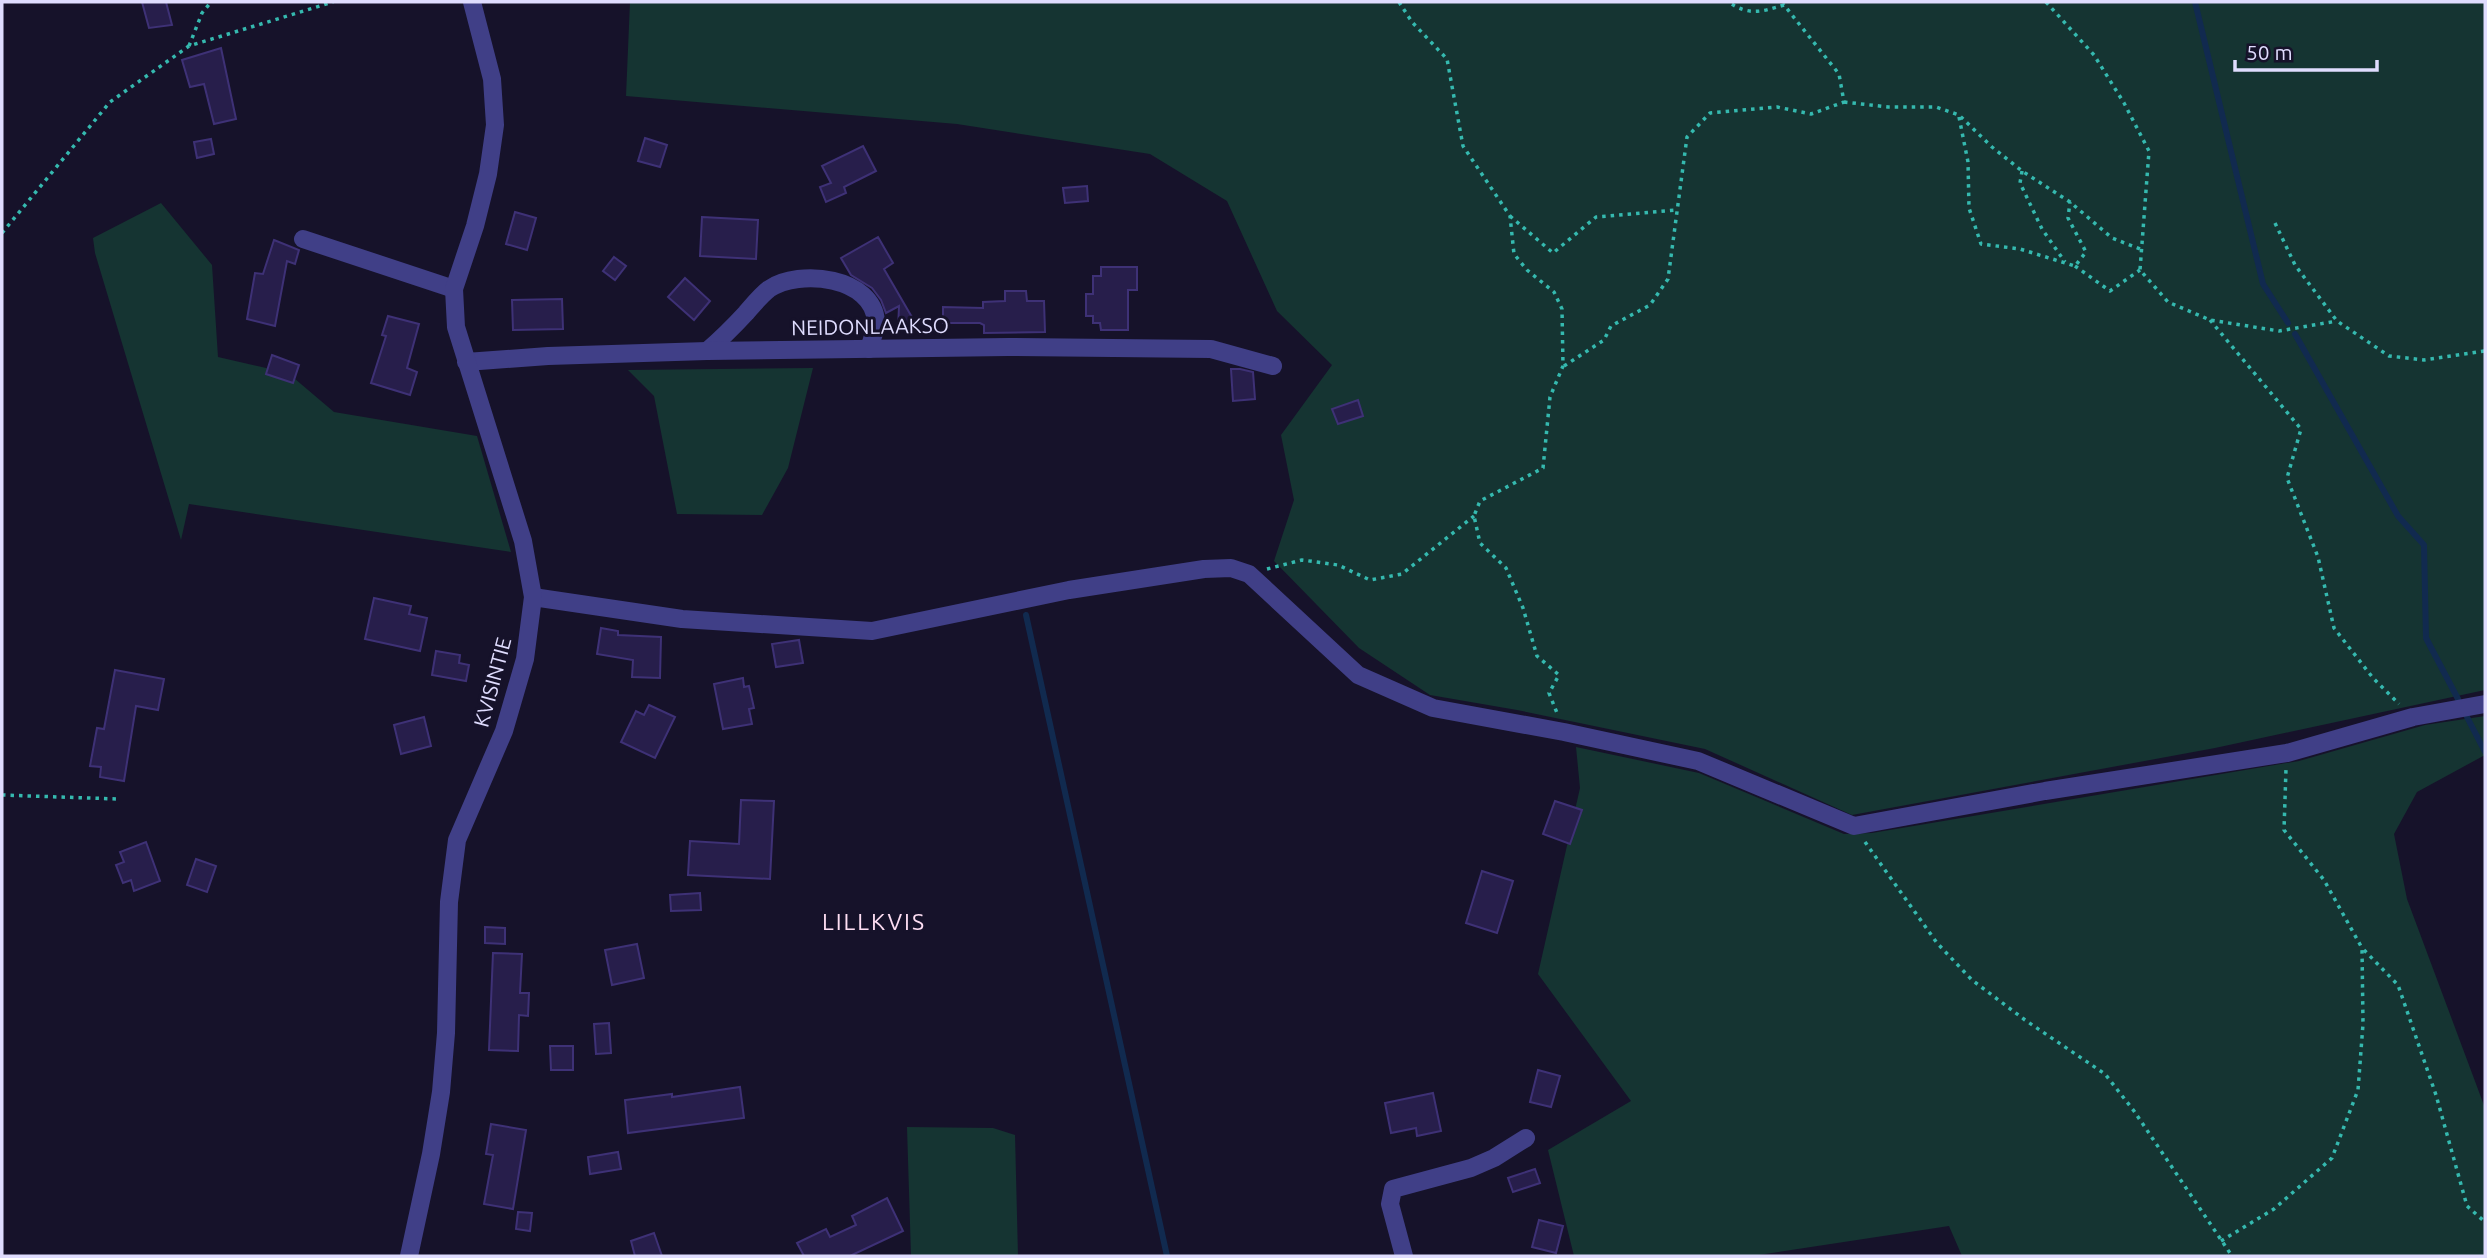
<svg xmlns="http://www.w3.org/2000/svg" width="2487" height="1258" font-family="Ubuntu,sans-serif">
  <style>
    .green { fill: #153432 }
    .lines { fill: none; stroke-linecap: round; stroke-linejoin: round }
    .stream { stroke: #112a4f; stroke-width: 6 }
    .building { fill: #271e4b; stroke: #3e3176; stroke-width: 2 }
    .path { stroke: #35b9af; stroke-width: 3.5; stroke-dasharray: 3.5 5; stroke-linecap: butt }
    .minor { stroke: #403f87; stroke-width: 18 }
    .labels { text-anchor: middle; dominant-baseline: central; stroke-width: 6; stroke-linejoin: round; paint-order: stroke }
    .street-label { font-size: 21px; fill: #dfdcfe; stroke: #16122a }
    .neighbourhood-label { font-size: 23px; letter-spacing: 2px; fill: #fedef3; stroke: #16122a }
  </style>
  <rect width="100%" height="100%" fill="#16122a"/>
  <g class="green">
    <polygon points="630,2 2485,2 2485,690 2215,748 1852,815 1705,749 1517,710 1430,695 1359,648 1274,561 1294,500 1281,435 1332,365 1277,311 1227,201 1150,154 957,124 626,96"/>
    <polygon points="161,203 212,265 218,357 288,373 334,412 477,436 511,552 189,504 181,540 95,253 93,238"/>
    <polygon points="813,368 788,468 762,515 677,514 654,396 628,370"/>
    <polygon points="2485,716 2485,755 2417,792 2394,834 2407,899 2485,1108 2485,1256 1962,1256 1949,1226 1752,1256 1574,1256 1548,1150 1631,1101 1538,974 1580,788 1576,747 1699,773 1844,834 1872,833 2299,761 2425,725"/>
    <polygon points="907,1127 993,1128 1015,1135 1018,1256 911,1256"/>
  </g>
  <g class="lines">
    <g class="stream">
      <polyline points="2195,2 2263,284 2288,323"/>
      <polyline points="2295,334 2398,516 2424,545 2426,638 2458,699"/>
      <polyline points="1026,615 1167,1256"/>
      <polyline points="2467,717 2485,752"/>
    </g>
  </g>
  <g class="building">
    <polygon points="142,2 166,2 172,25 149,28"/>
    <polygon points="221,48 236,119 214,124 204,84 190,87 182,60"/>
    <polygon points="645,138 667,145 660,167 638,161"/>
    <polygon points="211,139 214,154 197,158 194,142"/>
    <polygon points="863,146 876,171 844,187 846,193 826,202 820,187 831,183 822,166"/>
    <polygon points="1087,186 1088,201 1065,203 1063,188"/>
    <polygon points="515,212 536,218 527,250 506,244"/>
    <polygon points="702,217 758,220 756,259 700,256"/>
    <polygon points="878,237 893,263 884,269 920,331 898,330 899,306 886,313 881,300 872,288 851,275 841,258"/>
    <polygon points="274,240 299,250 295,264 287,261 275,326 247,319 255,273 263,274"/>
    <polygon points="614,257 626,266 615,280 603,271"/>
    <polygon points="1101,267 1137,267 1137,290 1128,290 1128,330 1101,330 1100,323 1093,323 1093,316 1086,316 1086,294 1093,294 1093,276 1101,276"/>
    <polygon points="685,278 710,301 694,320 668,297"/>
    <polygon points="1005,291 1026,291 1027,301 1044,301 1045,332 984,333 984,325 980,323 943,323 943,307 983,308 983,302 1005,301"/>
    <polygon points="562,299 563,329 513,330 512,300"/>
    <polygon points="388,316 419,324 407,368 417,372 410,395 371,383 386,336 382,335"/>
    <polygon points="272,355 299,365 293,383 266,374"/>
    <polygon points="1231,369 1240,369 1253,372 1255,399 1233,401"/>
    <polygon points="1358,400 1363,416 1338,424 1332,409"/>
    <polygon points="374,598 411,606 409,614 427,618 420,651 365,639"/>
    <polygon points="601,628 618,631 618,635 661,637 660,678 632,677 633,660 597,654"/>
    <polygon points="799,640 803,663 776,667 772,644"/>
    <polygon points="436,651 460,655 459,663 469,665 466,681 432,675"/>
    <polygon points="115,670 164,679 158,710 136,706 124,781 100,777 101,767 90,766 97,728 104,729"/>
    <polygon points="743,678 744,687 749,686 754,708 749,709 752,724 723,729 714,684"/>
    <polygon points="649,705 675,717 655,758 621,742 636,711 644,715"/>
    <polygon points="424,717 431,746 401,754 394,725"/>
    <polygon points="741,800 774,801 770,879 688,875 690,841 739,844"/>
    <polygon points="1555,801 1582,810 1570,844 1543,834"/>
    <polygon points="146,842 160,881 134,891 131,880 123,883 116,865 124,862 120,852"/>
    <polygon points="196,859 216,866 207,892 187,885"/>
    <polygon points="1482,871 1513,881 1497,933 1466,923"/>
    <polygon points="700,893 701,910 671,911 670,895"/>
    <polygon points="485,927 505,928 505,944 485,943"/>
    <polygon points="637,944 644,978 612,985 605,950"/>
    <polygon points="493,953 522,954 520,993 529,993 528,1016 519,1015 518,1051 489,1050"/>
    <polygon points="609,1023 611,1053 596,1054 594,1024"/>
    <polygon points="550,1046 573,1046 573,1070 551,1070"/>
    <polygon points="1538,1070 1560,1076 1551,1107 1530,1102"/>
    <polygon points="740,1087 744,1118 628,1133 625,1100 672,1094 672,1097"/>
    <polygon points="1433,1093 1441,1131 1417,1136 1416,1128 1391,1133 1385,1103"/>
    <polygon points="491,1124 526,1130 513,1209 484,1204 493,1155 486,1154"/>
    <polygon points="618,1152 621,1169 590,1174 588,1157"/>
    <polygon points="1535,1169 1540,1183 1513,1192 1508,1178"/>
    <polygon points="887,1198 903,1231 850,1256 804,1256 797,1243 826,1229 830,1237 856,1225 852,1216"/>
    <polygon points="518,1212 532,1213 530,1231 516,1229"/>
    <polygon points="1539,1220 1563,1226 1556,1253 1532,1247"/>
    <polygon points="654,1233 662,1256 635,1256 631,1241"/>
  </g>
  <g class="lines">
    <g class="path">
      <polyline points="1399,2 1412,22 1447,59 1463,146 1510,216 1514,254 1527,270 1554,292 1562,309 1563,366 1550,397 1543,468 1480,501 1474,516 1480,543 1506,568 1523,608 1537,656 1559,675 1549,693 1557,713"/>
      <polyline points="2046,2 2094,55 2124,103 2149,151 2140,270 2168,302 2210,320 2279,331 2337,321"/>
      <polyline points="189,46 202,13 211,2"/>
      <polyline points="1844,102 1888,107 1936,107 1959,115 1992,147 2022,171 2070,202 2112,238 2140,249"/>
      <polyline points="1959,117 1968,162 1969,208 1981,244 2020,249 2075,266 2086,252 2068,218 2070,202"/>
      <polyline points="2022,171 2020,183 2042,229 2065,262"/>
      <polyline points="1510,216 1553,253 1596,217 1677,210"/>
      <polyline points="2275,223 2295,265 2337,321 2389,356 2424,360 2485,351"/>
      <polyline points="2,233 110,102 189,46 333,2"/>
      <polyline points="2075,266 2110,291 2140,270"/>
      <polyline points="2210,320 2301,429 2287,478 2318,557 2334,628 2373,678 2399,704"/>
      <path d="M1564,366L1604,340L1611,326L1650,305L1668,279L1687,137L1710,113L1777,107L1811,114L1844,102L1839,74L1784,5C1760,12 1750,16 1728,2"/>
      <polyline points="1267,569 1302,560 1338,565 1370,580 1402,574 1474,516"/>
      <polyline points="2,795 118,799"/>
      <polyline points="1865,842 1937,943 1972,980 2025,1020 2105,1074 2134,1111 2232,1256"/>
      <polyline points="2364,950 2398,985 2436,1095 2467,1206 2485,1222"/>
      <polyline points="2221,1241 2274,1209 2332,1158 2358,1090 2363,1024 2362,948 2324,880 2284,830 2286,769"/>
    </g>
    <g class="minor">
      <polyline points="303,239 454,289"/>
      <path d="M707,351C721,339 734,326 746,313C753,305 761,295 769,289C799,268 874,277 876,322C876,331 871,341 869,349"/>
      <polyline points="466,362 548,356 707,351 1008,347 1211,349 1273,366"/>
      <polyline points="533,597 682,619 872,631 1069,590 1204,569 1231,568 1249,574 1358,675 1433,708 1564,732 1698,761 1854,826 2045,791 2287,753 2413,717 2485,704"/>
      <polyline points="409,1256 431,1154 441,1092 446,1033 449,902 457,840 504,731 525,659 533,597 523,541 456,327 454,289 475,226 488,174 495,125 492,79 472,2"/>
      <polyline points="1404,1256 1390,1204 1393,1189 1471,1168 1494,1158 1526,1138"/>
    </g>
  </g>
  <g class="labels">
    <g class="street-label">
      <text transform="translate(870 326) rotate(-1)">NEIDONLAAKSO</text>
      <text transform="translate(492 682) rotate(-75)">KVISINTIE</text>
    </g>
    <g class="neighbourhood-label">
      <text x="874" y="921">LILLKVIS</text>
    </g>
  </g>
  <rect width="2487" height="1258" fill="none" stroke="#dfdcfe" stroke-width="7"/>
  <path d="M2235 60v10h142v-10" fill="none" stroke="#dfdcfe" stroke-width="3.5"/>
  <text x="2246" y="60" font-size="21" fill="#dfdcfe" stroke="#16122a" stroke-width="5" paint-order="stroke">50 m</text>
</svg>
